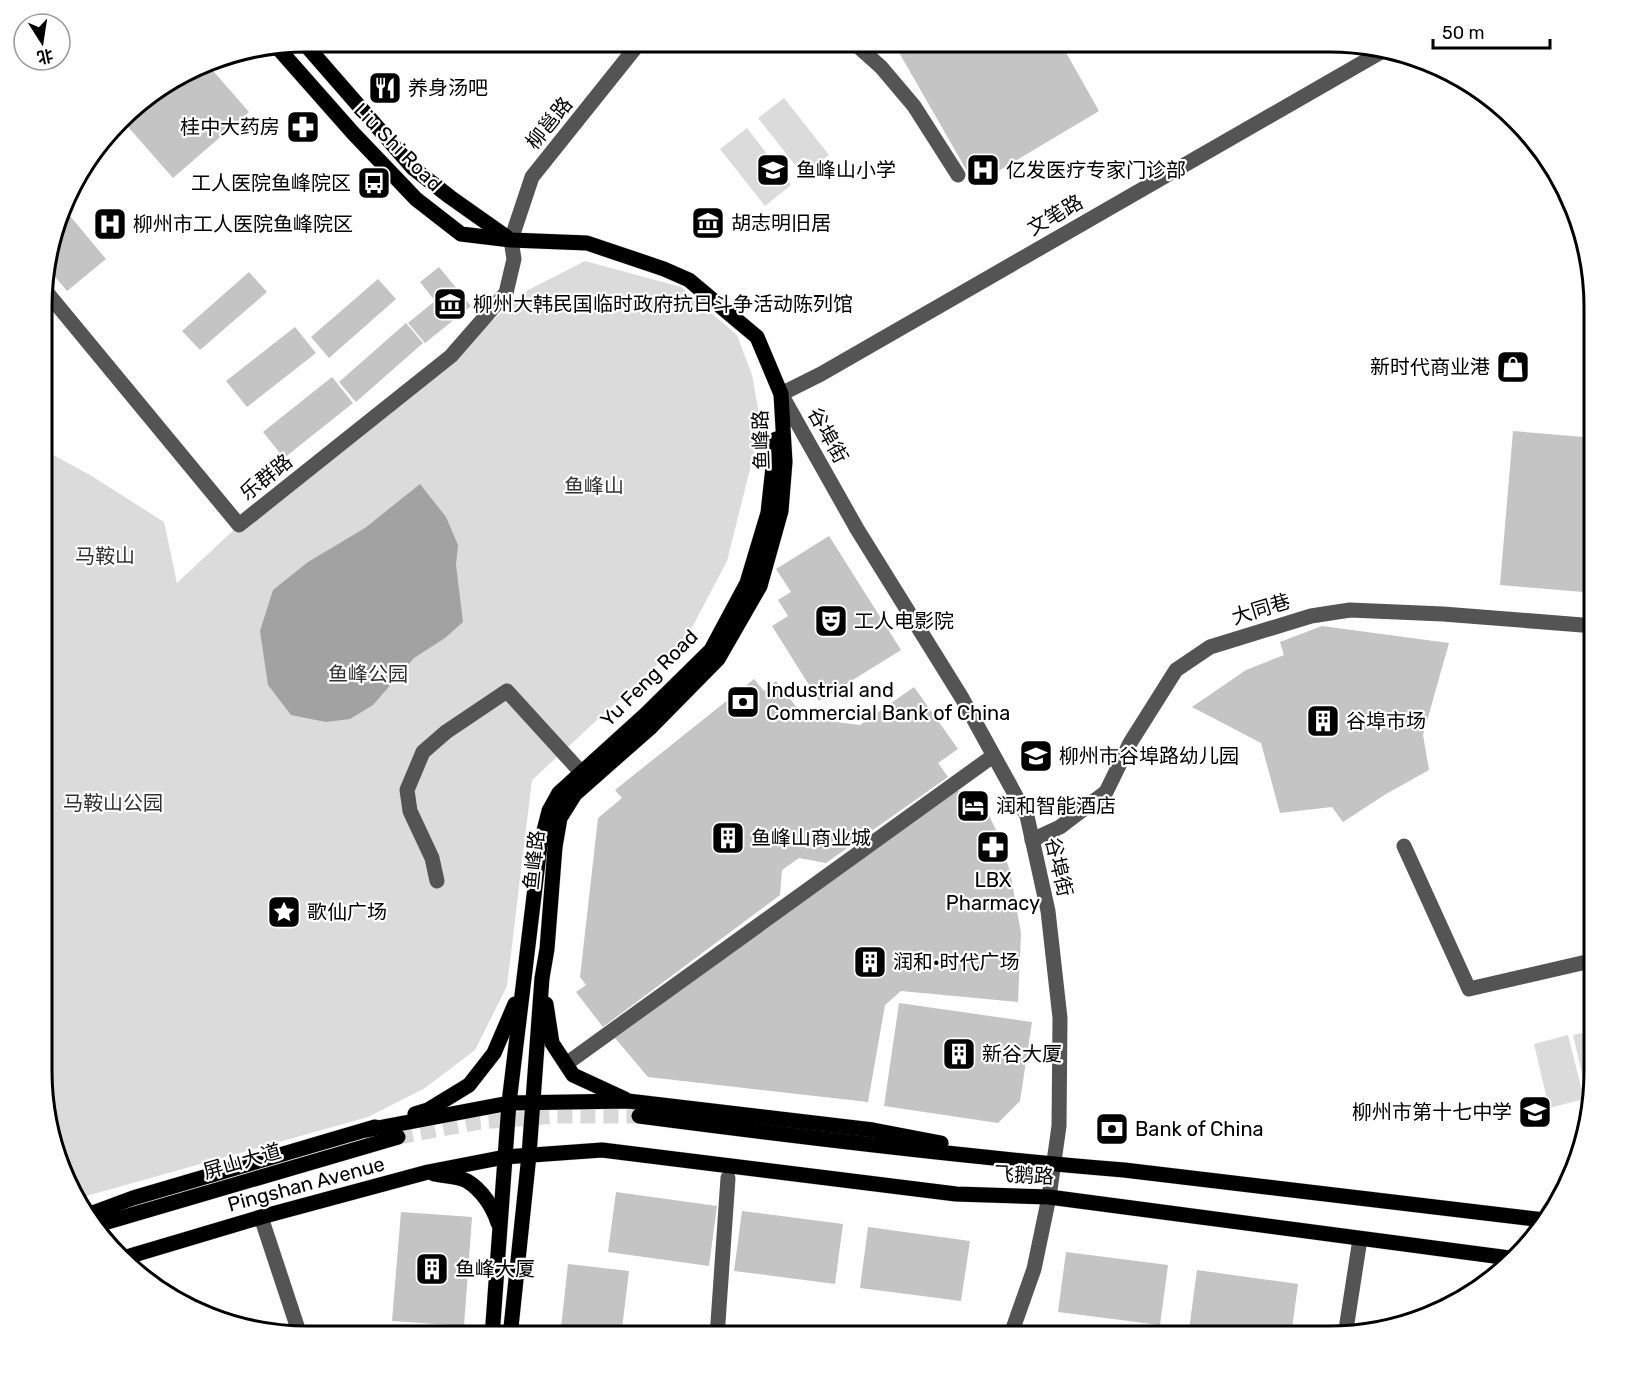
<svg xmlns="http://www.w3.org/2000/svg" width="1637" height="1379" font-family="Rubik,'Noto Sans SC',sans-serif">
  <style>
    .green { fill: #dbdbdb }
    .water { fill: #a2a2a2 }
    .building { fill: #c4c4c4 }
    .lines { fill: none; stroke-linecap: round; stroke-linejoin: round }
    .major-tunnel { stroke: #d9d9d9; stroke-width: 15; stroke-dasharray: 15 8; stroke-linecap: butt }
    .major-casing { stroke: #dbdbdb; stroke-width: 16 }
    .minor { stroke: #545454; stroke-width: 15 }
    .major { stroke: #000; stroke-width: 15 }
    .labels { text-anchor: middle; dominant-baseline: central; stroke-width: 4.5; stroke-linejoin: round; paint-order: stroke }
    .poi-label { font-size: 20px; fill: #000; stroke: #fff; text-anchor: start }
    .street-label { font-size: 20px; fill: #000; stroke: #fff }
    .park-label { font-size: 20px; fill: #323232; stroke: #fff }
    .rim { fill: none; stroke: #000; stroke-width: 3 }
  </style>
  <rect width="100%" height="100%" fill="#fff"/>
  <g class="green">
    <polygon points="784,98 829,155 803,175 758,118"/>
    <polygon points="747,128 791,185 765,206 720,149"/>
    <polygon points="585,261 681,287 737,335 752,375 761,425 727,561 687,637 532,780 507,986 475,1050 425,1088 368,1117 79,1198 62,1174 43,1089 44,450 90,475 164,522 177,583 239,525 451,356 528,290"/>
    <polygon points="1595,1030 1595,1072 1588,1099 1573,1035"/>
    <polygon points="1568,1035 1584,1099 1549,1108 1534,1044"/>
  </g>
  <polygon class="water" points="420,484 446,517 458,545 456,565 463,622 445,638 414,658 373,705 350,719 326,722 291,715 268,685 260,631 273,590 308,562 365,528"/>
  <g class="building">
    <polygon points="893,42 1060,42 1099,111 975,185"/>
    <polygon points="207,64 249,112 173,178 122,120 133,108"/>
    <polygon points="65,210 106,259 67,291 46,266"/>
    <polygon points="439,267 471,306 425,343 408,323 435,301 420,282"/>
    <polygon points="249,272 267,292 200,350 182,331"/>
    <polygon points="378,279 396,299 329,358 311,337"/>
    <polygon points="406,323 423,343 356,402 339,382"/>
    <polygon points="295,327 316,353 247,407 226,381"/>
    <polygon points="332,377 353,403 284,458 263,432"/>
    <polygon points="1513,431 1595,438 1595,593 1500,585"/>
    <polygon points="829,536 901,650 819,701 772,626 788,616 778,600 791,592 776,569"/>
    <polygon points="1322,626 1449,643 1423,735 1429,770 1386,794 1343,822 1332,807 1280,813 1261,743 1192,707 1246,670 1284,655 1280,642"/>
    <polygon points="754,679 764,691 776,681 805,718 860,725 914,687 958,749 938,763 948,777 826,863 799,858 782,870 780,895 603,1027 576,992 586,985 580,977 598,818 622,798 615,790"/>
    <polygon points="955,791 977,791 996,830 1010,871 1021,933 1018,1002 901,991 885,1005 868,1102 648,1077 615,1038"/>
    <polygon points="899,1003 1032,1022 1020,1101 998,1123 884,1106"/>
    <polygon points="616,1192 717,1206 709,1266 608,1252"/>
    <polygon points="742,1211 843,1224 835,1284 734,1271"/>
    <polygon points="401,1212 472,1217 464,1326 392,1321"/>
    <polygon points="868,1227 970,1241 961,1301 860,1288"/>
    <polygon points="1066,1252 1168,1265 1160,1325 1058,1312"/>
    <polygon points="568,1264 629,1271 621,1337 560,1337"/>
    <polygon points="1197,1270 1298,1284 1291,1336 1235,1337 1189,1330"/>
  </g>
  <g class="lines">
    <polyline class="major-tunnel" points="398,1137 480,1122 557,1116 639,1116"/>
    <g class="major-casing">
      <g id="major">
        <polyline points="304,43 413,168 450,197 508,238"/>
        <polyline points="277,47 353,133 416,199 461,234 511,240 587,243 664,269 689,280 757,337 781,394 785,462 781,511 760,586 718,659 651,727 575,794 560,818 555,847 547,949 542,978 529,1155 510,1337"/>
        <polyline points="546,1004 552,1043 573,1075 625,1099"/>
        <polyline points="415,1114 428,1110 469,1085 494,1053 515,1004"/>
        <path d="M639,1116C800,1137 962,1157 1124,1170L1544,1220"/>
        <polyline points="367,1130 509,1103 628,1101 873,1130 941,1143"/>
        <path d="M434,1174C444,1176 458,1176 467,1181C482,1190 493,1207 498,1223"/>
        <polyline points="90,1214 133,1198 375,1127"/>
        <polyline points="97,1225 398,1137"/>
        <polyline points="120,1259 261,1217 428,1172 505,1157 602,1150 956,1194 1049,1197 1517,1259"/>
        <polyline points="492,1337 509,1103 540,846 549,811 559,793 646,714 711,650 747,583 768,513 776,439"/>
      </g>
    </g>
    <g class="minor">
      <polyline points="853,42 881,67 914,106 958,175"/>
      <polyline points="44,289 239,525 451,356 506,293 514,259 511,240 532,177 640,42"/>
      <polyline points="1032,840 1060,827 1106,792 1130,743 1176,670 1210,647 1311,616 1350,610 1443,614 1595,626"/>
      <polyline points="1404,846 1469,989 1595,960"/>
      <polyline points="437,881 432,858 410,811 407,790 423,752 446,732 507,691 589,781"/>
      <polyline points="566,1064 993,756"/>
      <polyline points="261,1217 300,1335"/>
      <polyline points="1345,1336 1360,1239"/>
      <polyline points="717,1337 728,1178"/>
      <polyline points="1010,1337 1034,1269 1049,1197 1059,1126 1060,1018 1048,911 1027,816 962,698 857,529 781,394 821,374 1381,52"/>
    </g>
    <use href="#major" class="major"/>
  </g>
  <defs>
    <g id="restaurant-square" transform="scale(1.725)"><rect x="-9" y="-9" width="18" height="18" rx="4" fill="#000" stroke="#fff"/><path d="M-5-6h1v4h1v-4h1v4h1v-4h1v5L-1.5 .5V6h-2V.5L-5-1ZM5-6V6H3V1.5H1.5Q1.5-4 5-6Z" fill="#fff"/></g>
    <g id="pharmacy-square" transform="scale(1.725)"><rect x="-9" y="-9" width="18" height="18" rx="4" fill="#000" stroke="#fff"/><path d="M-2-6h4v4h4v4h-4v4h-4v-4h-4v-4h4Z" fill="#fff"/></g>
    <g id="school-square" transform="scale(1.725)"><rect x="-9" y="-9" width="18" height="18" rx="4" fill="#000" stroke="#fff"/><path d="M0-5L7-2L0 1L-7-2ZM-4 1L0 2.5L4 1V4Q0 6-4 4Z" fill="#fff"/></g>
    <g id="hospital-square" transform="scale(1.725)"><rect x="-9" y="-9" width="18" height="18" rx="4" fill="#000" stroke="#fff"/><path d="M-5-5h3v3.5h4V-5h3V5h-3V1.5h-4V5h-3Z" fill="#fff"/></g>
    <g id="bus-square" transform="scale(1.725)"><rect x="-9" y="-9" width="18" height="18" rx="4" fill="#000" stroke="#fff"/><path d="M-5-6H5V4H4V6H2V4H-2V6H-4V4H-5ZM-3.5-4V0h7V-4ZM-3.5 1.2v1.5H-2V1.2ZM2 1.2v1.5H3.5V1.2Z" fill="#fff"/></g>
    <g id="museum-square" transform="scale(1.725)"><rect x="-9" y="-9" width="18" height="18" rx="4" fill="#000" stroke="#fff"/><path d="M0-6L6-3V-2H-6V-3ZM-5-1h2V3h-2ZM-1-1h2V3h-2ZM3-1h2V3H3ZM-6 4H6V6H-6Z" fill="#fff"/></g>
    <g id="shop-square" transform="scale(1.725)"><rect x="-9" y="-9" width="18" height="18" rx="4" fill="#000" stroke="#fff"/><path d="M-5-2.5h2.3a2.7 3.5 0 0 1 5.4 0H5L5.5 6h-11ZM-1.5-2.5h3a1.5 2.3 0 0 0-3 0Z" fill="#fff"/></g>
    <g id="theatre-square" transform="scale(1.725)"><rect x="-9" y="-9" width="18" height="18" rx="4" fill="#000" stroke="#fff"/><path d="M-5-5.5Q0-4 5-5.5V0Q5 5 0 6Q-5 5-5 0ZM-3.3-2.5H-1v1.5H-3.3ZM1-2.5H3.3v1.5H1ZM-2.8 1Q0 5.5 2.8 1Z" fill="#fff"/></g>
    <g id="bank-square" transform="scale(1.725)"><rect x="-9" y="-9" width="18" height="18" rx="4" fill="#000" stroke="#fff"/><path d="M-6-4H6V4H-6ZM0-2.3a2.3 2.3 0 1 0 0 4.6a2.3 2.3 0 1 0 0-4.6Z" fill="#fff"/></g>
    <g id="building-square" transform="scale(1.725)"><rect x="-9" y="-9" width="18" height="18" rx="4" fill="#000" stroke="#fff"/><path d="M-4-6H4V6H1V3H-1V6H-4ZM-2.5-4.3h1.7v1.8h-1.7ZM.8-4.3h1.7v1.8H.8ZM-2.5-1h1.7V.8h-1.7ZM.8-1h1.7V.8H.8Z" fill="#fff"/></g>
    <g id="hotel-square" transform="scale(1.725)"><rect x="-9" y="-9" width="18" height="18" rx="4" fill="#000" stroke="#fff"/><path d="M-6-4.5h1.5V1H6V5H4.5V3h-9V5H-6ZM-4 0a1.8 1.8 0 1 1 3.6 0ZM.5 0V-2.5h3Q6-2.5 6 0Z" fill="#fff"/></g>
    <g id="sight-square" transform="scale(1.725)"><rect x="-9" y="-9" width="18" height="18" rx="4" fill="#000" stroke="#fff"/><path d="M0-6L1.8-2.2L6-1.7L2.9 1.2L3.7 5.4L0 3.3L-3.7 5.4L-2.9 1.2L-6-1.7L-1.8-2.2Z" fill="#fff"/></g>
  </defs>
  <g fill-rule="evenodd">
    <use href="#restaurant-square" x="385" y="88"/>
    <use href="#pharmacy-square" x="303" y="127"/>
    <use href="#school-square" x="773" y="170"/>
    <use href="#hospital-square" x="983" y="170"/>
    <use href="#bus-square" x="374" y="183"/>
    <use href="#museum-square" x="708" y="223"/>
    <use href="#hospital-square" x="110" y="224"/>
    <use href="#museum-square" x="450" y="304"/>
    <use href="#shop-square" x="1513" y="367"/>
    <use href="#theatre-square" x="831" y="621"/>
    <use href="#bank-square" x="743" y="702"/>
    <use href="#building-square" x="1323" y="721"/>
    <use href="#school-square" x="1036" y="756"/>
    <use href="#hotel-square" x="973" y="806"/>
    <use href="#building-square" x="728" y="838"/>
    <use href="#pharmacy-square" x="993" y="847"/>
    <use href="#sight-square" x="284" y="912"/>
    <use href="#building-square" x="870" y="962"/>
    <use href="#building-square" x="959" y="1054"/>
    <use href="#school-square" x="1535" y="1112"/>
    <use href="#bank-square" x="1112" y="1129"/>
    <use href="#building-square" x="432" y="1269"/>
  </g>
  <g class="labels">
    <g class="poi-label">
      <text x="408" y="88">养身汤吧</text>
      <text x="280" y="127" text-anchor="end">桂中大药房</text>
      <text x="796" y="170">鱼峰山小学</text>
      <text x="1006" y="170">亿发医疗专家门诊部</text>
      <text x="351" y="183" text-anchor="end">工人医院鱼峰院区</text>
      <text x="731" y="223">胡志明旧居</text>
      <text x="133" y="224">柳州市工人医院鱼峰院区</text>
      <text x="473" y="304">柳州大韩民国临时政府抗日斗争活动陈列馆</text>
      <text x="1490" y="367" text-anchor="end">新时代商业港</text>
      <text x="854" y="621">工人电影院</text>
      <text x="766" y="690">Industrial and<tspan x="766" dy="23">Commercial Bank of China</tspan></text>
      <text x="1346" y="721">谷埠市场</text>
      <text x="1059" y="756">柳州市谷埠路幼儿园</text>
      <text x="996" y="806">润和智能酒店</text>
      <text x="751" y="838">鱼峰山商业城</text>
      <text x="993" y="880" text-anchor="middle">LBX<tspan x="993" dy="23">Pharmacy</tspan></text>
      <text x="307" y="912">歌仙广场</text>
      <text x="893" y="962">润和·时代广场</text>
      <text x="982" y="1054">新谷大厦</text>
      <text x="1512" y="1112" text-anchor="end">柳州市第十七中学</text>
      <text x="1135" y="1129">Bank of China</text>
      <text x="455" y="1269">鱼峰大厦</text>
    </g>
    <g class="street-label">
      <text transform="translate(549 123) rotate(-51)">柳邕路</text>
      <text transform="translate(398 147) rotate(45)">Liu Shi Road</text>
      <text transform="translate(1055 215) rotate(-30)">文笔路</text>
      <text transform="translate(828 435) rotate(61)">谷埠街</text>
      <text transform="translate(761 440) rotate(-92)">鱼峰路</text>
      <text transform="translate(266 477) rotate(-39)">乐群路</text>
      <text transform="translate(1261 609) rotate(-17)">大同巷</text>
      <text transform="translate(649 678) rotate(-45)">Yu Feng Road</text>
      <text transform="translate(534 860) rotate(-84)">鱼峰路</text>
      <text transform="translate(1059 867) rotate(77)">谷埠街</text>
      <text transform="translate(242 1161) rotate(-16)">屏山大道</text>
      <text transform="translate(1024 1175) rotate(3)">飞鹅路</text>
      <text transform="translate(306 1184) rotate(-15)">Pingshan Avenue</text>
    </g>
    <g class="park-label">
      <text x="594" y="486">鱼峰山</text>
      <text x="105" y="556">马鞍山</text>
      <text x="368" y="674">鱼峰公园</text>
      <text x="113" y="803">马鞍山公园</text>
    </g>
  </g>
  <path d="M0 0H1637V1379H0ZM307 52H1329A255 255 0 0 1 1584 307V1071A255 255 0 0 1 1329 1326H307A255 255 0 0 1 52 1071V307A255 255 0 0 1 307 52Z" fill="#fff" fill-rule="evenodd"/>
  <path class="rim" d="M307 52H1329A255 255 0 0 1 1584 307V1071A255 255 0 0 1 1329 1326H307A255 255 0 0 1 52 1071V307A255 255 0 0 1 307 52Z"/>
  <g transform="translate(42 42) rotate(168)"><circle r="28" fill="#ffffff" stroke="#999999" stroke-width="1.5"/>
  <path d="M0-4.5L10 22L0 15L-10 22Z" fill="#000000"/>
  <text y="-9" font-size="16" font-weight="bold" text-anchor="middle" fill="#000000">北</text>
  </g>
  <path d="M1433 39v9h117v-9" fill="none" stroke="#000000" stroke-width="3"/>
  <text x="1442" y="39" font-size="18" fill="#000000" stroke="#ffffff" stroke-width="4.5" paint-order="stroke">50 m</text>
</svg>
